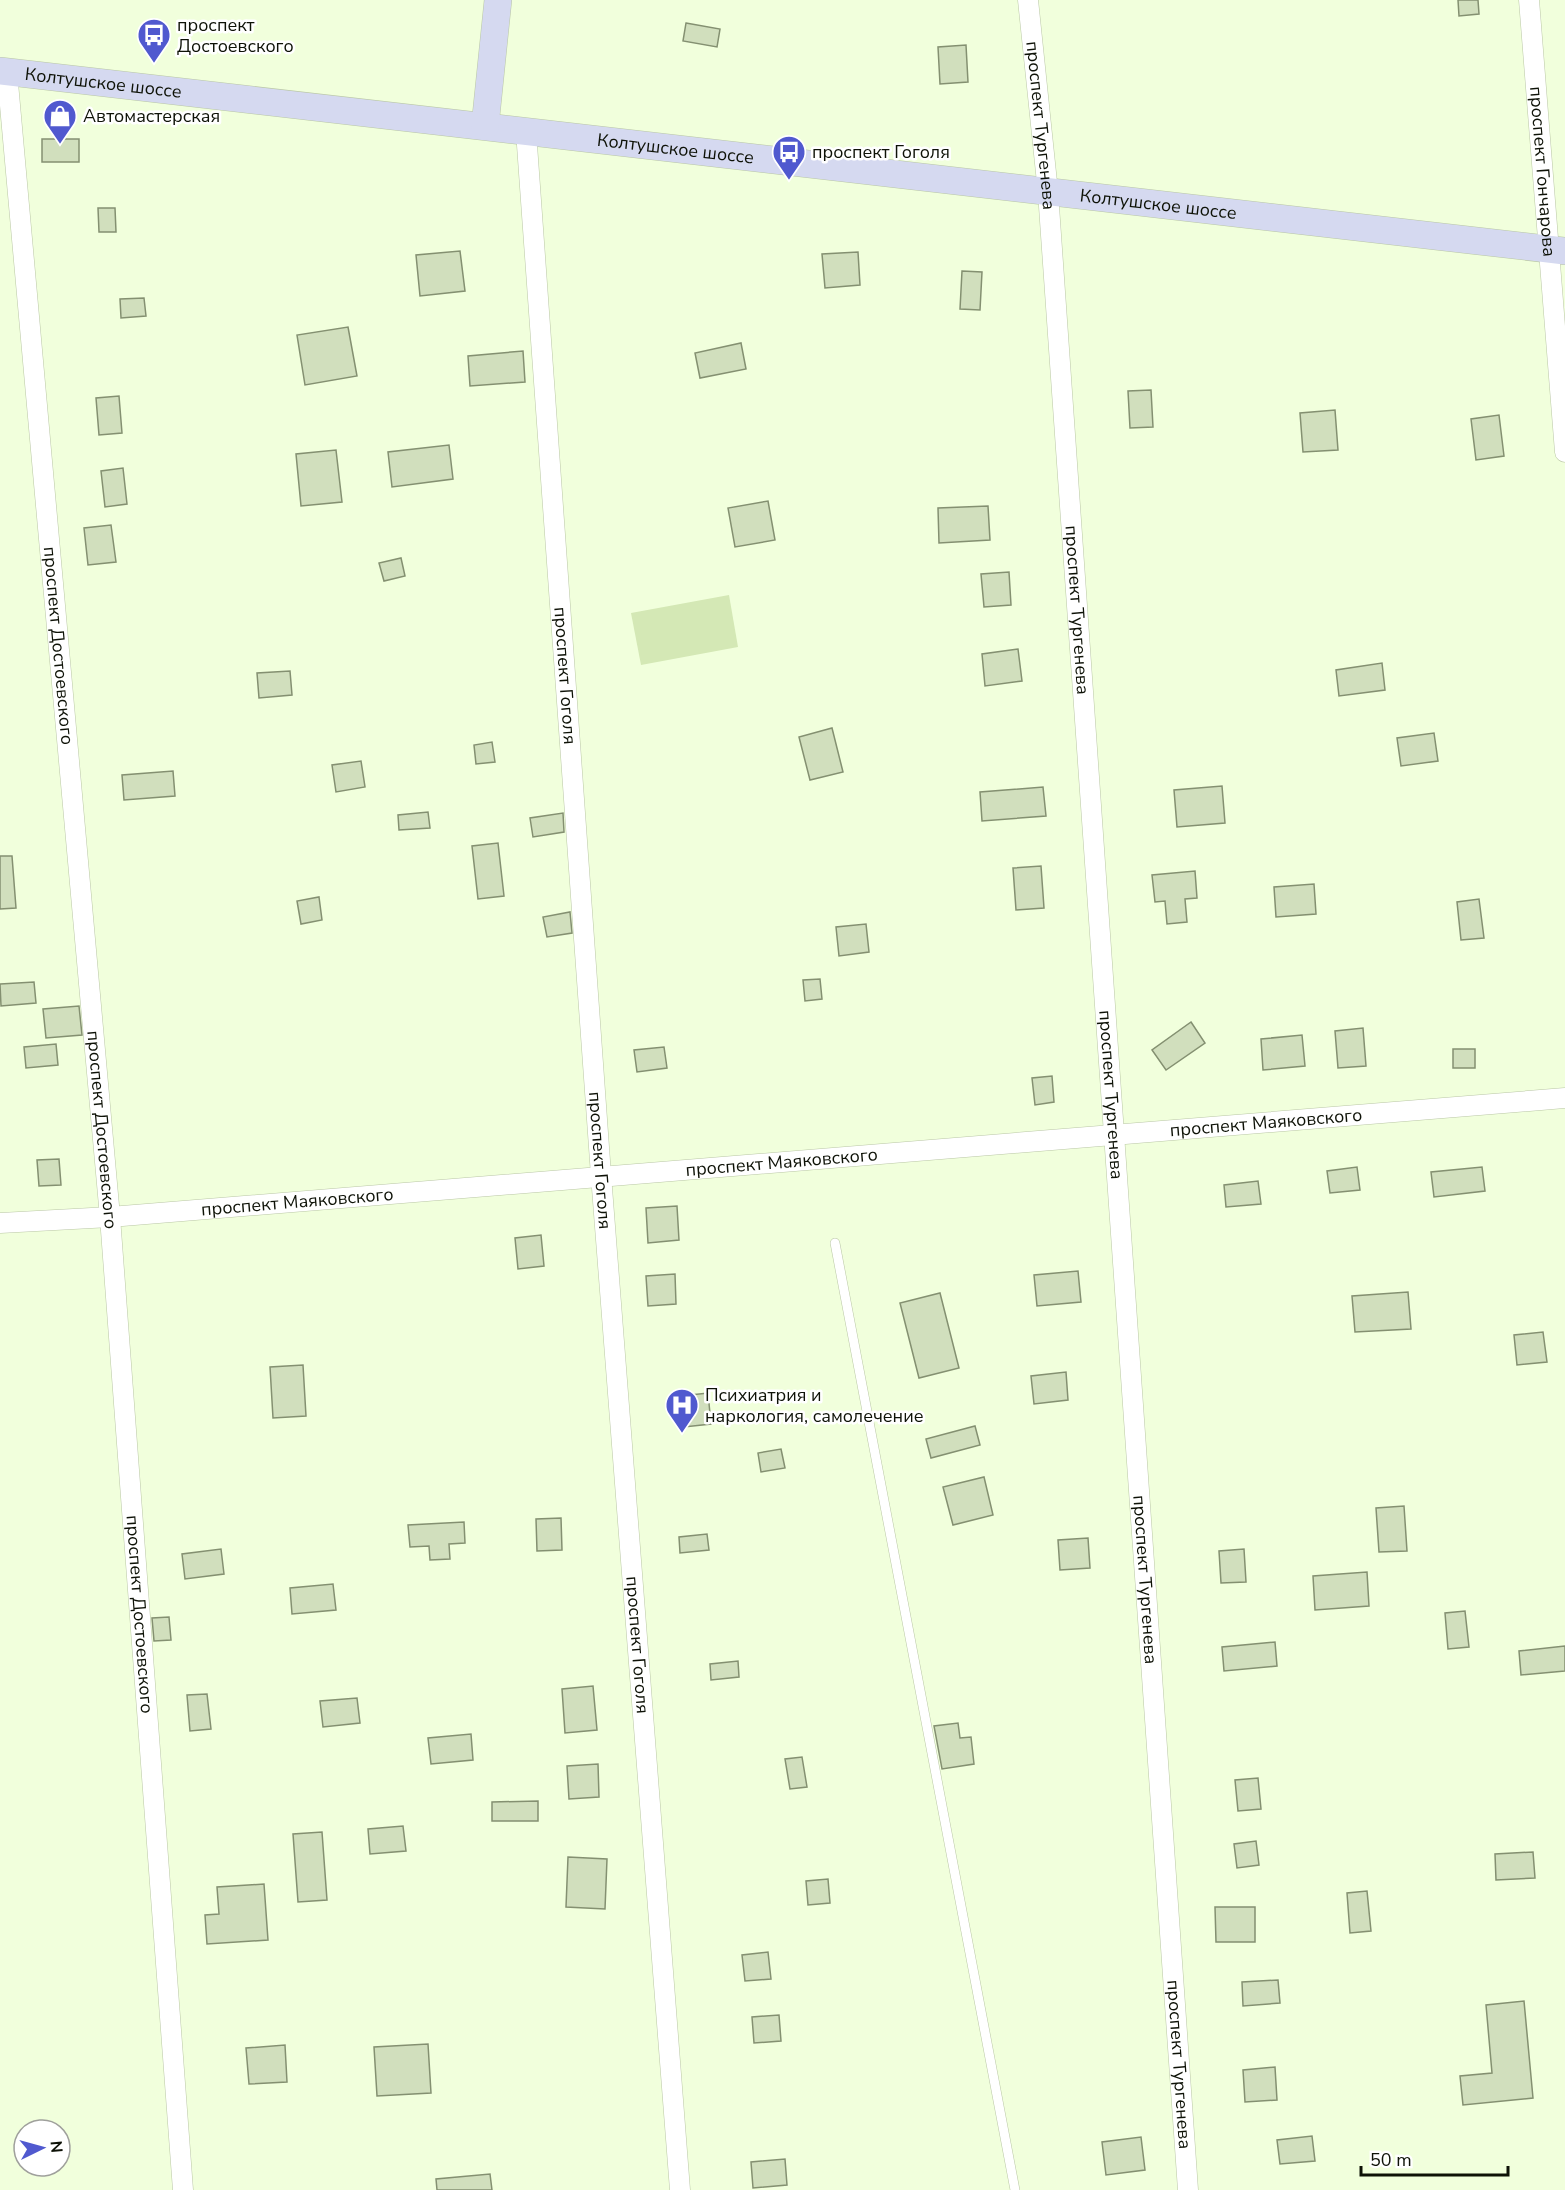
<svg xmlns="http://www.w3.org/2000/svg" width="1565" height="2190" font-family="'Nunito Sans',sans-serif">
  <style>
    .green { fill: #d4e8b5 }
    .building { fill: #d1dfbd; stroke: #849071; stroke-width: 1.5 }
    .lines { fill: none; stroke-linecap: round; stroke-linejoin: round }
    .lane-casing { stroke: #bac7a6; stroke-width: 10 }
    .street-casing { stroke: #bac7a6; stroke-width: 21 }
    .secondary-casing { stroke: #bac7a6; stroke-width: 28 }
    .lane { stroke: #fff; stroke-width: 9 }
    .street { stroke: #fff; stroke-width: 20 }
    .secondary { stroke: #d5d9f0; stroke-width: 27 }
    .labels { text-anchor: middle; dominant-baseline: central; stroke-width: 5; stroke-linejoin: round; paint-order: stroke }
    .poi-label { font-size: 18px; fill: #0e1207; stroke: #fff; text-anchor: start }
    .street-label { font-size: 18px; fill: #0e1207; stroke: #fff }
  </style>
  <rect width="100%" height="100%" fill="#f1ffdc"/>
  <polygon class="green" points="729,595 738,647 641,665 631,613"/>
  <g class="building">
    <polygon points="1458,0 1478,0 1479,14 1459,16"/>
    <polygon points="686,23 720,29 717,47 683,41"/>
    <polygon points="966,45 968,82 940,84 938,47"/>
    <rect x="42" y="139" width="37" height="23"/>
    <polygon points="98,208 115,208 116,232 99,232"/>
    <polygon points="460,251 465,291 420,296 416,255"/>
    <polygon points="858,252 860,285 825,288 822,254"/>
    <polygon points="962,271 982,272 980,310 960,309"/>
    <polygon points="144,298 146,316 121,318 120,299"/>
    <polygon points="348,327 357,376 305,385 297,335"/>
    <polygon points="741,343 746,369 700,378 695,353"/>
    <polygon points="523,351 525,382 470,386 468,356"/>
    <polygon points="1151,390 1153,427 1130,428 1128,391"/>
    <polygon points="119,396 122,433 99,435 96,398"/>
    <polygon points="1335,410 1338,450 1303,452 1300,413"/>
    <polygon points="1499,415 1504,456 1476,460 1471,419"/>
    <polygon points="449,445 453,479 392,487 388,452"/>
    <polygon points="336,450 342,502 301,506 296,454"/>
    <polygon points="123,468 127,504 105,507 101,471"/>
    <polygon points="768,501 775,540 735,547 728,508"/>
    <polygon points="988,506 990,540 939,543 938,508"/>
    <polygon points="111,525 116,562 88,565 84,528"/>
    <polygon points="401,558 405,576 384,581 379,563"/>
    <polygon points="1009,572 1011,605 984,607 981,574"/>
    <polygon points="1018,649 1022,681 985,686 982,654"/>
    <polygon points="1382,663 1385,690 1339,696 1336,670"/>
    <polygon points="290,671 292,695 259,698 257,673"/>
    <polygon points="832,728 843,772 810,780 799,737"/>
    <polygon points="1434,733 1438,761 1401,766 1397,738"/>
    <polygon points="492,742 495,762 476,764 474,745"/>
    <polygon points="361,761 365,787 336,792 332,765"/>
    <polygon points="173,771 175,796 124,800 122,775"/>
    <polygon points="1222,786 1225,823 1177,827 1174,790"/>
    <polygon points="1043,787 1046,816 982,821 980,792"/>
    <polygon points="428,812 430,828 399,830 398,815"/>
    <polygon points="563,813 564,832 533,837 530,818"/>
    <polygon points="498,843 504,896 478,899 472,846"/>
    <polygon points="0,856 12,856 16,908 0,909"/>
    <polygon points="1041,866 1044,908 1016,910 1013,868"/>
    <polygon points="1195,871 1197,898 1185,899 1187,922 1167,924 1165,901 1155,902 1152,875"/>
    <polygon points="1314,884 1316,914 1276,917 1274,887"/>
    <polygon points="319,897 322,920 301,924 297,901"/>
    <polygon points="1479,899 1484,938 1461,940 1457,902"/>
    <polygon points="570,912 572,933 547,937 543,917"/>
    <polygon points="866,924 869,952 839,956 836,927"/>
    <polygon points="820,979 822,999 805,1001 803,980"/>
    <polygon points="34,982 36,1003 1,1006 0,984"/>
    <polygon points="79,1006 82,1035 46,1038 43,1009"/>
    <polygon points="1191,1022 1205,1043 1166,1070 1152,1050"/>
    <polygon points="1363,1028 1366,1066 1338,1068 1335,1031"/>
    <polygon points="1302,1035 1305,1066 1263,1070 1261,1039"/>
    <polygon points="56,1044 58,1065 26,1068 24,1047"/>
    <polygon points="664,1047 667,1068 637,1072 634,1050"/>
    <rect x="1453" y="1049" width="22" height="19"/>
    <polygon points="1052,1076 1054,1102 1035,1105 1032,1078"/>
    <polygon points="59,1159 61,1185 39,1186 37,1160"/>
    <polygon points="1357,1167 1360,1190 1330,1193 1327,1171"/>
    <polygon points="1482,1167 1485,1191 1434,1197 1431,1172"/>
    <polygon points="1258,1181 1261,1204 1226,1207 1224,1185"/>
    <polygon points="677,1206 679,1240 648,1243 646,1208"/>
    <polygon points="541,1235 544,1266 518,1269 515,1238"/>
    <polygon points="1078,1271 1081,1302 1037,1306 1034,1275"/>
    <polygon points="675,1274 676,1304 648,1306 646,1276"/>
    <polygon points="1408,1292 1411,1329 1355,1332 1352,1296"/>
    <polygon points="940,1293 959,1368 919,1378 900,1303"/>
    <polygon points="1543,1332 1547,1362 1517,1365 1514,1335"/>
    <polygon points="303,1365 306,1416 273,1418 270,1367"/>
    <polygon points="1066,1372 1068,1400 1034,1404 1031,1376"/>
    <polygon points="708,1393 711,1424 684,1427 681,1396"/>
    <polygon points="975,1426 980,1445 931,1458 926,1439"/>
    <polygon points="781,1449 785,1468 761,1472 758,1453"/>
    <polygon points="984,1477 993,1515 953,1525 943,1487"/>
    <polygon points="1404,1506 1407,1551 1379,1552 1376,1508"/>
    <polygon points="561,1518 562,1550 537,1551 536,1519"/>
    <polygon points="464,1522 465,1543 449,1544 450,1559 430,1560 429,1546 410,1547 408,1525"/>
    <polygon points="707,1534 709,1550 680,1553 679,1537"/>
    <polygon points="1088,1538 1090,1568 1060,1570 1058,1540"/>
    <polygon points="221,1549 224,1574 185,1579 182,1554"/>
    <polygon points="1244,1549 1246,1582 1221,1583 1219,1551"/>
    <polygon points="1367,1572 1369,1606 1315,1610 1313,1576"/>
    <polygon points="333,1584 336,1610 292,1614 290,1588"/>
    <polygon points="1465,1611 1469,1647 1448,1649 1445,1613"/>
    <polygon points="169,1617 171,1640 154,1641 152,1618"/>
    <polygon points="1275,1642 1277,1666 1224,1671 1222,1647"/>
    <polygon points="1565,1646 1565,1671 1521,1675 1519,1651"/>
    <polygon points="738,1661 739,1677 711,1680 710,1664"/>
    <polygon points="593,1686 597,1730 565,1733 562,1689"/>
    <polygon points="207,1694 211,1729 190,1731 187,1695"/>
    <polygon points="357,1698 360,1723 323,1727 320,1701"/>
    <polygon points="958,1723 960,1738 971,1737 974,1764 942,1769 934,1726"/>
    <polygon points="471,1734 473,1760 431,1764 428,1738"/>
    <polygon points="802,1757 807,1787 790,1789 785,1759"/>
    <polygon points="598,1764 599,1797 569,1799 567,1766"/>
    <polygon points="1258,1778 1261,1809 1238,1811 1235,1780"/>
    <polygon points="538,1801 538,1821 492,1821 492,1802"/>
    <polygon points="403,1826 406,1851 370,1854 368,1829"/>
    <polygon points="322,1832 327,1900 298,1902 293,1834"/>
    <polygon points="1256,1841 1259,1865 1237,1868 1234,1844"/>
    <polygon points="1533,1852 1535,1878 1496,1880 1495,1854"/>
    <polygon points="568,1857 607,1859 605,1909 566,1907"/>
    <polygon points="828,1879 830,1903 808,1905 806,1881"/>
    <polygon points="264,1884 268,1940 207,1944 205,1915 219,1914 217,1887"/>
    <polygon points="1367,1891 1371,1931 1350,1933 1347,1893"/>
    <polygon points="1215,1907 1255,1907 1255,1942 1216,1942"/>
    <polygon points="768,1952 771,1979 745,1981 742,1955"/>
    <polygon points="1278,1980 1280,2003 1243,2006 1242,1982"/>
    <polygon points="1524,2001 1533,2098 1463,2105 1460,2076 1492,2073 1486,2005"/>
    <polygon points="779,2015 781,2041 754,2043 752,2017"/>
    <polygon points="428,2044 431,2093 377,2096 374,2047"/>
    <polygon points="285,2045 287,2082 249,2084 246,2048"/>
    <polygon points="1275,2067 1277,2100 1245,2102 1243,2070"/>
    <polygon points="1312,2136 1315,2161 1280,2164 1277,2140"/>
    <polygon points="1141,2137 1145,2170 1106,2175 1102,2142"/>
    <polygon points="785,2159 787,2185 753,2188 751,2162"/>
    <polygon points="490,2174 492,2190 437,2190 436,2179"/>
  </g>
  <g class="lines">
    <g class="lane-casing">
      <polyline id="lane" points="835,1243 1015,2190"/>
    </g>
    <g class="street-casing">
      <g id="street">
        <path id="s1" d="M1028,0L1048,192L1188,2190"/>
        <path id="s2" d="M1529,0L1565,452"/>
        <path id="s3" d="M7,72L110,1217L183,2190"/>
        <path id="s4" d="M526,131L601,1175L680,2190"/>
        <path id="s5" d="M0,1223L110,1217L1565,1098"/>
      </g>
    </g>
    <g class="secondary-casing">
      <g id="secondary">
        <path id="s6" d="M0,71L1565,251"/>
        <polyline points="485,126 498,0"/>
      </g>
    </g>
    <use href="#lane" class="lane"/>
    <use href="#street" class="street"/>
    <use href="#secondary" class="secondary"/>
  </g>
  <defs>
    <g id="bus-pin" transform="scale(1.725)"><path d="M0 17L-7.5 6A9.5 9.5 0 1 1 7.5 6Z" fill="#5059cf" stroke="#fff"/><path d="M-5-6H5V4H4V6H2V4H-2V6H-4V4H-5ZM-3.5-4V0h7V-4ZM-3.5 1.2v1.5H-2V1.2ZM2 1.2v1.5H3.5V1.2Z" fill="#fff"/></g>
    <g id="shop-pin" transform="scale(1.725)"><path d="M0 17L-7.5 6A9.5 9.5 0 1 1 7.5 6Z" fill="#5059cf" stroke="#fff"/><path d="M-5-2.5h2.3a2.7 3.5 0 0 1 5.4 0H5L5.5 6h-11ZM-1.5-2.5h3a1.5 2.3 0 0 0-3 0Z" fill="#fff"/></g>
    <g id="hospital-pin" transform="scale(1.725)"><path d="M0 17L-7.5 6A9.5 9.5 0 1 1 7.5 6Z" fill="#5059cf" stroke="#fff"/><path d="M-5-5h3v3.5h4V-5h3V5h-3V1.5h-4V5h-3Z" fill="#fff"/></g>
  </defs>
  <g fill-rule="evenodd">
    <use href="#bus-pin" x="154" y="35"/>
    <use href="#shop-pin" x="60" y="116"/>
    <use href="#bus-pin" x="789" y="152"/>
    <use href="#hospital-pin" x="682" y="1405"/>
  </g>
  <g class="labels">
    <g class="poi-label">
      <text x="177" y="25">проспект<tspan x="177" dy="21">Достоевского</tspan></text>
      <text x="83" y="116">Автомастерская</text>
      <text x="812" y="152">проспект Гоголя</text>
      <text x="705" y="1395">Психиатрия и<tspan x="705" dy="21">наркология, самолечение</tspan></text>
    </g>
    <g class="street-label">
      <text stroke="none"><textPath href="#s6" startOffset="104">Колтушское шоссе</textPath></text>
      <text stroke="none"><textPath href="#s1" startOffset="126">проспект Тургенева</textPath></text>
      <text stroke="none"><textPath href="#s6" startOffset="680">Колтушское шоссе</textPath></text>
      <text stroke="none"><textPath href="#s2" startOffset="172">проспект Гончарова</textPath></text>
      <text stroke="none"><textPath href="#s6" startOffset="1166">Колтушское шоссе</textPath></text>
      <text stroke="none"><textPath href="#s1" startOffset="612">проспект Тургенева</textPath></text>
      <text stroke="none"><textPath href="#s3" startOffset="576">проспект Достоевского</textPath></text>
      <text stroke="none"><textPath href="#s4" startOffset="546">проспект Гоголя</textPath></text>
      <text stroke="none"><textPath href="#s1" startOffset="1098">проспект Тургенева</textPath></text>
      <text stroke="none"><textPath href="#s5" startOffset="1270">проспект Маяковского</textPath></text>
      <text stroke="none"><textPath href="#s3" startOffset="1062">проспект Достоевского</textPath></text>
      <text stroke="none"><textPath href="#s4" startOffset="1032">проспект Гоголя</textPath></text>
      <text stroke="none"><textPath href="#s5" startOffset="784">проспект Маяковского</textPath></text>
      <text stroke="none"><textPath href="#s5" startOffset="298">проспект Маяковского</textPath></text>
      <text stroke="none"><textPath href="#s1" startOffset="1584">проспект Тургенева</textPath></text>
      <text stroke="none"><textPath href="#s3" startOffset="1548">проспект Достоевского</textPath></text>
      <text stroke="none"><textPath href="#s4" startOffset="1518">проспект Гоголя</textPath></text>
      <text stroke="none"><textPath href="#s1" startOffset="2070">проспект Тургенева</textPath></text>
    </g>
  </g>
  <g transform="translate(42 2148) rotate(85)"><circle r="28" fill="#ffffff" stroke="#9fa09c" stroke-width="1.5"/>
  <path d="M0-4.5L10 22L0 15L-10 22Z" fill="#5059cf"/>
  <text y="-9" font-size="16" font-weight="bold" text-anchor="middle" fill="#0e1207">N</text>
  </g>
  <path d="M1361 2166v9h147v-9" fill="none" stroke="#0e1207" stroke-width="3"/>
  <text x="1370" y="2166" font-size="18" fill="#0e1207" stroke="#ffffff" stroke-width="4.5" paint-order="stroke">50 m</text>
</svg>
